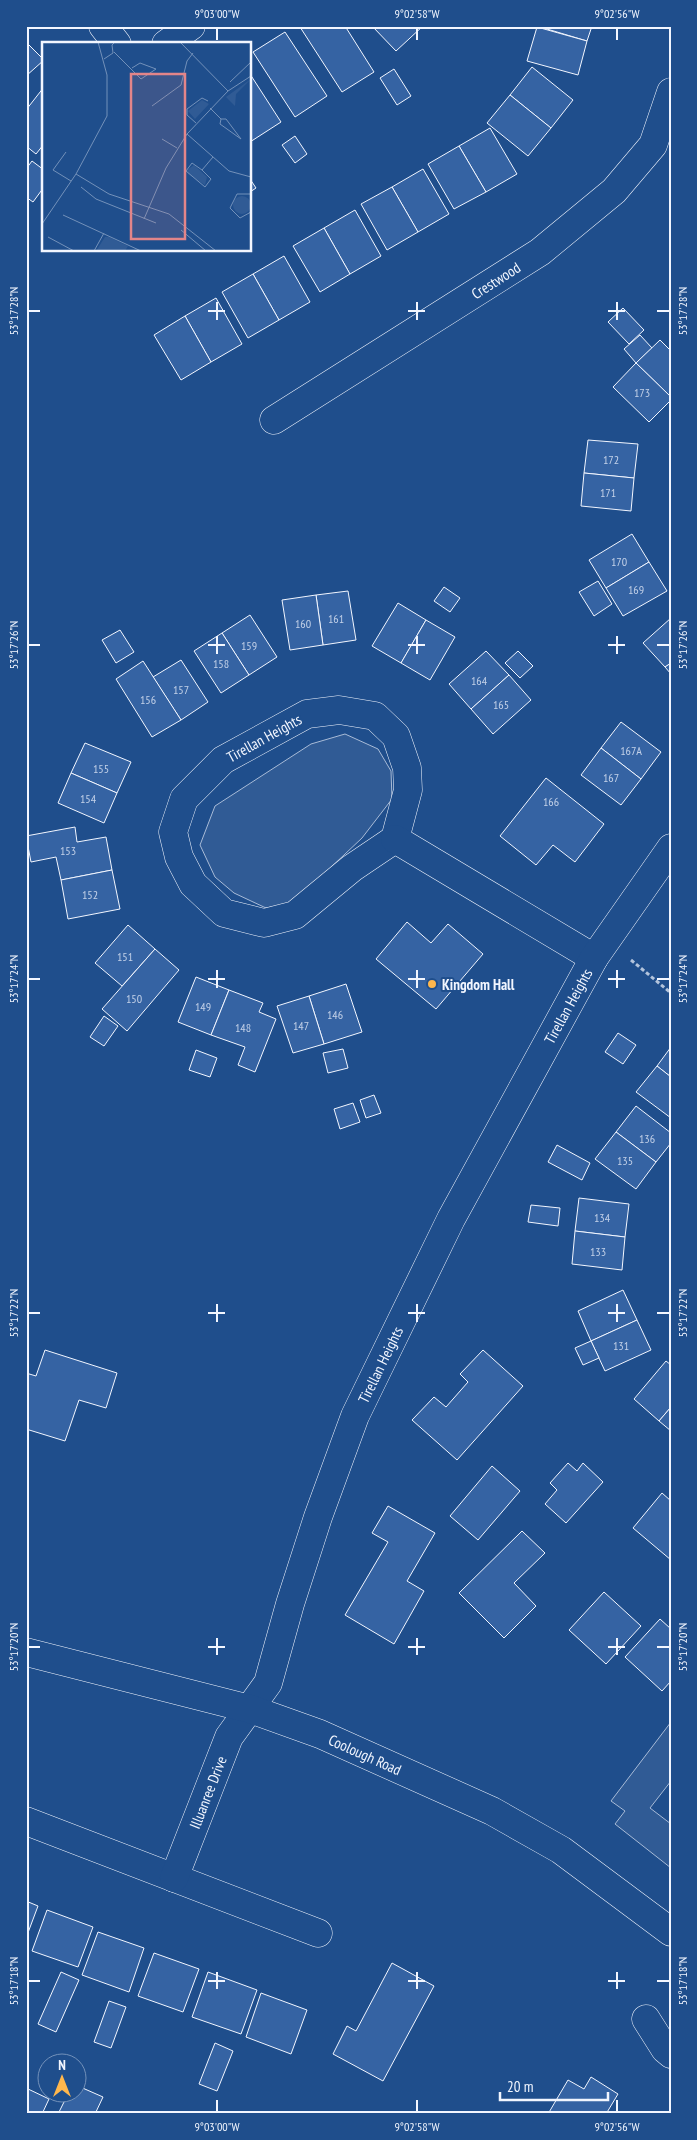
<svg xmlns="http://www.w3.org/2000/svg" width="697" height="2140" font-family="'PT Sans Narrow',sans-serif">
  <style>
    .built { fill: #305b95; stroke: #a8bbd7 }
    .building { fill: #3563a3; stroke: #f2f6ff }
    .lines { fill: none; stroke-linecap: round; stroke-linejoin: round }
    .minor-casing { stroke: #f2f6ff; stroke-width: 29 }
    .tertiary-casing { stroke: #f2f6ff; stroke-width: 29 }
    .path { stroke: #b3c4dc; stroke-width: 3; stroke-dasharray: 4 2.5; stroke-linecap: butt }
    .minor { stroke: #1f4e8c; stroke-width: 28 }
    .tertiary { stroke: #1f4e8c; stroke-width: 28 }
    .ticks { fill: none; stroke: #f2f6ff; stroke-width: 2 }
    .poi-dot { fill: #ffb74d; stroke: #1f4e8c; stroke-width: 2 }
    .labels { text-anchor: middle; dominant-baseline: central; stroke-width: 4; stroke-linejoin: round; paint-order: stroke }
    .number-label { font-size: 12px; fill: #c3d1e8 }
    .street-label { font-size: 15px; fill: #f2f6ff; stroke: #1f4e8c }
    .poi-label { font-size: 15px; font-weight: bold; fill: #f2f6ff; stroke: #1f4e8c; text-anchor: start }
    .inset-road { fill: none; stroke: #7391ba; stroke-width: 1 }
    .view { fill: #e38589; fill-opacity: 0.15; stroke: #e38589; stroke-width: 2.5 }
    .inset-edge { fill: none; stroke: #f2f6ff; stroke-width: 2.5 }
    .neatline { fill: none; stroke: #f2f6ff; stroke-width: 2 }
    .ticks-label { font-size: 12px; text-anchor: middle; fill: #f2f6ff }
  </style>
  <rect width="100%" height="100%" fill="#1f4e8c"/>
  <g class="built">
    <polygon points="345,734 378,749 391,771 392,799 362,838 293,903 266,908 234,893 215,877 200,845 215,806 311,744"/>
    <polygon points="671,1722 671,1781 650,1808 671,1824 671,1868 615,1824 625,1811 611,1801"/>
  </g>
  <g class="building">
    <polygon points="302,26 345,26 374,72 342,92 300,27"/>
    <polygon points="372,26 423,26 396,51"/>
    <polygon points="537,26 592,26 587,41"/>
    <polygon points="537,27 587,41 578,75 527,61"/>
    <polygon points="285,32 327,96 295,117 253,52"/>
    <polygon points="26,42 44,60 26,76"/>
    <polygon points="532,67 573,100 551,128 510,95"/>
    <polygon points="394,69 411,96 397,105 380,78"/>
    <polygon points="250,74 281,122 250,142"/>
    <polygon points="44,87 44,144 36,154 26,146 26,110"/>
    <polygon points="510,95 551,128 528,156 487,123"/>
    <polygon points="490,128 517,174 486,192 459,146"/>
    <polygon points="295,136 307,154 295,163 282,145"/>
    <polygon points="459,146 486,192 454,209 428,164"/>
    <polygon points="32,161 44,170 44,187 33,202 26,197 26,169"/>
    <polygon points="423,169 449,214 418,232 392,187"/>
    <polygon points="250,179 256,188 250,192"/>
    <polygon points="392,187 418,232 387,250 361,204"/>
    <polygon points="355,210 381,256 350,274 324,228"/>
    <polygon points="324,228 350,274 320,292 293,246"/>
    <polygon points="284,256 310,302 279,320 253,274"/>
    <polygon points="253,274 279,320 248,338 222,292"/>
    <polygon points="216,298 242,344 211,362 185,316"/>
    <polygon points="623,308 644,330 629,344 608,322"/>
    <polygon points="185,316 211,362 181,380 154,335"/>
    <polygon points="640,335 652,348 636,363 624,349"/>
    <polygon points="660,340 671,351 671,397 636,363"/>
    <polygon points="636,363 671,397 671,400 649,422 613,387"/>
    <polygon points="588,440 638,444 634,478 584,473"/>
    <polygon points="584,473 634,478 631,511 581,506"/>
    <polygon points="632,534 649,562 606,588 589,560"/>
    <polygon points="649,562 667,591 623,616 606,588"/>
    <polygon points="598,581 612,604 594,616 579,592"/>
    <polygon points="444,587 460,598 450,612 434,601"/>
    <polygon points="348,591 356,640 323,645 316,595"/>
    <polygon points="316,595 323,645 290,650 282,600"/>
    <polygon points="398,603 426,620 401,663 372,646"/>
    <polygon points="250,615 277,657 249,675 222,633"/>
    <polygon points="671,618 671,663 665,667 643,643"/>
    <polygon points="426,620 455,637 430,680 401,663"/>
    <polygon points="120,630 134,652 116,663 102,640"/>
    <polygon points="222,633 249,675 221,693 194,651"/>
    <polygon points="486,651 509,675 471,709 449,684"/>
    <polygon points="518,651 533,666 520,678 505,663"/>
    <polygon points="181,660 208,702 181,720 153,677"/>
    <polygon points="143,661 181,720 152,737 116,679"/>
    <polygon points="671,663 671,674 665,667"/>
    <polygon points="509,675 531,700 493,734 471,709"/>
    <polygon points="621,722 661,752 641,779 601,748"/>
    <polygon points="85,743 131,762 117,793 71,773"/>
    <polygon points="601,748 641,779 621,805 581,775"/>
    <polygon points="71,773 117,793 104,823 58,803"/>
    <polygon points="546,778 604,824 575,862 553,845 536,865 500,836"/>
    <polygon points="75,827 77,842 106,837 112,870 61,880 56,857 31,862 26,836"/>
    <polygon points="112,870 120,909 68,919 61,880"/>
    <polygon points="407,922 431,943 448,924 483,954 436,1009 376,959"/>
    <polygon points="128,925 155,949 122,986 95,963"/>
    <polygon points="155,949 179,970 127,1031 102,1009"/>
    <polygon points="196,977 229,990 211,1035 178,1022"/>
    <polygon points="346,984 362,1032 324,1044 309,996"/>
    <polygon points="229,990 263,1003 259,1012 276,1019 255,1072 238,1065 245,1047 211,1035"/>
    <polygon points="309,996 324,1044 293,1053 277,1006"/>
    <polygon points="104,1016 118,1026 104,1046 90,1037"/>
    <polygon points="618,1033 636,1045 623,1064 605,1052"/>
    <polygon points="671,1047 671,1077 657,1066"/>
    <polygon points="343,1049 348,1068 328,1073 323,1053"/>
    <polygon points="196,1050 217,1058 210,1077 189,1070"/>
    <polygon points="657,1066 671,1077 671,1118 636,1092"/>
    <polygon points="374,1095 381,1113 366,1118 360,1100"/>
    <polygon points="353,1103 360,1122 340,1129 334,1109"/>
    <polygon points="636,1106 671,1133 671,1143 656,1162 616,1132"/>
    <polygon points="616,1132 656,1162 636,1189 595,1159"/>
    <polygon points="557,1145 590,1163 582,1180 548,1162"/>
    <polygon points="579,1198 629,1204 625,1237 575,1231"/>
    <polygon points="531,1205 560,1208 558,1226 528,1222"/>
    <polygon points="575,1231 625,1237 622,1270 572,1264"/>
    <polygon points="623,1290 637,1320 591,1341 578,1311"/>
    <polygon points="637,1320 651,1350 605,1371 591,1341"/>
    <polygon points="591,1341 599,1358 583,1365 575,1348"/>
    <polygon points="45,1350 117,1373 106,1408 79,1400 65,1441 26,1429 26,1373 36,1376"/>
    <polygon points="483,1350 523,1386 457,1460 412,1420 434,1397 446,1407 468,1382 460,1374"/>
    <polygon points="666,1361 671,1365 671,1407 659,1421 634,1399"/>
    <polygon points="671,1407 671,1431 659,1421"/>
    <polygon points="568,1463 577,1471 583,1463 603,1482 566,1523 545,1504 557,1490 550,1483"/>
    <polygon points="492,1466 520,1491 478,1540 450,1516"/>
    <polygon points="662,1493 671,1501 671,1560 633,1528"/>
    <polygon points="388,1506 435,1533 407,1581 424,1591 394,1644 345,1615 388,1542 372,1533"/>
    <polygon points="522,1531 545,1553 514,1583 536,1606 504,1638 459,1593"/>
    <polygon points="604,1592 641,1626 606,1664 569,1630"/>
    <polygon points="660,1619 671,1629 671,1681 662,1691 625,1657"/>
    <polygon points="26,1901 38,1906 26,1938"/>
    <polygon points="47,1910 93,1927 78,1967 32,1951"/>
    <polygon points="98,1932 144,1948 129,1992 82,1975"/>
    <polygon points="154,1953 199,1969 183,2012 138,1996"/>
    <polygon points="392,1963 434,1986 383,2081 333,2054 347,2026 356,2031"/>
    <polygon points="61,1972 79,1980 56,2032 38,2024"/>
    <polygon points="208,1972 257,1990 241,2034 192,2017"/>
    <polygon points="261,1993 307,2010 291,2054 246,2037"/>
    <polygon points="109,2001 126,2007 111,2048 94,2042"/>
    <polygon points="215,2043 233,2051 217,2091 199,2084"/>
    <polygon points="591,2077 618,2094 606,2114 548,2114 568,2080 584,2089"/>
    <polygon points="78,2086 103,2097 95,2114 58,2114 69,2092 78,2092"/>
    <polygon points="26,2088 49,2099 42,2114 26,2114"/>
  </g>
  <g class="lines">
    <g class="minor-casing">
      <g id="minor">
        <polyline points="103,26 117,44"/>
        <polyline points="166,44 191,26"/>
        <path id="s1" d="M274,420L540,252L614,191L653,145L671,92"/>
        <polygon points="339,710 375,716 396,736 407,768 408,790 395,839 352,868 295,915 264,923 224,913 193,884 179,857 173,832 184,799 223,760 307,714"/>
        <polyline points="395,839 594,958"/>
        <polyline points="26,1821 318,1933"/>
        <path id="s2" d="M174,1878L229,1737L268,1683L290,1604L318,1517L355,1416L451,1219L594,958L671,848"/>
        <polyline points="646,2019 665,2049 671,2054"/>
      </g>
    </g>
    <g class="tertiary-casing">
      <g id="tertiary">
        <path id="s3" d="M26,1652L250,1709L320,1734L492,1811L561,1850L671,1932"/>
      </g>
    </g>
    <polyline class="path" points="631,960 671,993"/>
    <use href="#minor" class="minor"/>
    <use href="#tertiary" class="tertiary"/>
  </g>
  <path class="ticks" d="M217,28V40M417,28V40M617,28V40M217,302V320M417,302V320M617,302V320M28,311H40M208,311H225M408,311H425M608,311H625M657,311H670M217,636V654M417,636V654M617,636V654M28,645H40M208,645H225M408,645H425M608,645H625M657,645H670M217,970V988M417,970V988M617,970V988M28,979H40M208,979H225M408,979H425M608,979H625M657,979H670M217,1304V1322M417,1304V1322M617,1304V1322M28,1313H40M208,1313H225M408,1313H425M608,1313H625M657,1313H670M217,1638V1655M417,1638V1655M617,1638V1655M28,1647H40M208,1647H225M408,1647H425M608,1647H625M657,1647H670M217,1972V1989M417,1972V1989M617,1972V1989M28,1981H40M208,1981H225M408,1981H425M608,1981H625M657,1981H670M217,2100V2112M417,2100V2112M617,2100V2112"/>
  <circle class="poi-dot" cx="432" cy="984" r="5"/>
  <g class="labels">
    <g class="number-label">
      <text x="642" y="392">173</text>
      <text x="611" y="459">172</text>
      <text x="608" y="492">171</text>
      <text x="619" y="561">170</text>
      <text x="636" y="589">169</text>
      <text x="336" y="618">161</text>
      <text x="303" y="623">160</text>
      <text x="249" y="645">159</text>
      <text x="221" y="663">158</text>
      <text x="479" y="680">164</text>
      <text x="181" y="689">157</text>
      <text x="148" y="699">156</text>
      <text x="501" y="704">165</text>
      <text x="631" y="750">167A</text>
      <text x="101" y="768">155</text>
      <text x="611" y="777">167</text>
      <text x="88" y="798">154</text>
      <text x="551" y="801">166</text>
      <text x="68" y="850">153</text>
      <text x="90" y="894">152</text>
      <text x="125" y="956">151</text>
      <text x="134" y="998">150</text>
      <text x="203" y="1006">149</text>
      <text x="335" y="1014">146</text>
      <text x="301" y="1025">147</text>
      <text x="243" y="1027">148</text>
      <text x="647" y="1138">136</text>
      <text x="625" y="1160">135</text>
      <text x="602" y="1217">134</text>
      <text x="598" y="1251">133</text>
      <text x="621" y="1345">131</text>
    </g>
    <g class="street-label">
      <text stroke="none"><textPath href="#s1" startOffset="262">Crestwood</textPath></text>
      <text transform="translate(264 738) rotate(-29)">Tirellan Heights</text>
      <text stroke="none"><textPath href="#s2" startOffset="961">Tirellan Heights</textPath></text>
      <text stroke="none"><textPath href="#s2" startOffset="556">Tirellan Heights</textPath></text>
      <text stroke="none"><textPath href="#s3" startOffset="355">Coolough Road</textPath></text>
      <text stroke="none"><textPath href="#s2" startOffset="92">Illuanree Drive</textPath></text>
    </g>
    <g class="poi-label">
      <text x="442" y="984">Kingdom Hall</text>
    </g>
  </g>
  <g transform="translate(42 42)">
    <rect width="209" height="209" fill="#1f4e8c"/>
    <path d="M209,37L194,52L193,64L184,55ZM160,58L167,62L153,77L146,69ZM152,123L165,135L163,143L146,132L145,128ZM191 163a9 9 0 1 1 18 0a9 9 0 1 1-18 0ZM63,195H67L86,204L83,209H54Z" fill="#305b95"/>
    <path class="inset-road" d="M138,0L186,49M72,10L99,37L114,27L98,21L90,26M62,17L71,11L70,3L73,0M188,40L209,20M110,64L139,43L145,19L151,11M168,66L179,77H184L199,97L178,82L179,77M154,81L145,73V67L160,56L166,59M145,92L187,129L209,135M120,97L135,106M24,110L11,128L29,139M160,128L150,121L144,129L163,145L169,137L160,128L171,115M34,132L67,152L127,172L174,209M39,145L54,157L114,181M209,152H195L188,166L198,176L209,170M21,173L99,209M102,177L124,126L145,92L186,49L209,34M0,182L34,132L65,74V33L56,0M139,188L164,209M6,195L32,209M52,209L62,191"/>
    <path class="view" d="M89,32H143V197H89Z"/>
    <rect width="209" height="209" class="inset-edge"/>
  </g>
  <rect width="697" height="2140" fill="none" stroke="#1f4e8c" stroke-width="55"/>
  <g transform="translate(62 2078)"><circle r="24" fill="#1f4e8c" stroke="#7391ba"/>
  <path d="M0-4L9 19L0 12L-9 19Z" fill="#ffb74d"/>
  <text y="-8" font-size="14" font-weight="bold" text-anchor="middle" fill="#f2f6ff">N</text>
  </g>
  <path d="M500 2092v8h108v-8" fill="none" stroke="#f2f6ff" stroke-width="2.5"/>
  <text x="507" y="2092" font-size="15" fill="#f2f6ff" stroke="#1f4e8c" stroke-width="4" paint-order="stroke">20 m</text>
  <rect x="28" y="28" width="642" height="2084" class="neatline"/>
  <g class="ticks-label">
    <text x="217" y="18">9°03'00"W</text>
    <text x="417" y="18">9°02'58"W</text>
    <text x="617" y="18">9°02'56"W</text>
    <text transform="translate(14 311) rotate(-90)" y="4">53°17'28"N</text>
    <text transform="translate(683 311) rotate(-90)" y="4">53°17'28"N</text>
    <text transform="translate(14 645) rotate(-90)" y="4">53°17'26"N</text>
    <text transform="translate(683 645) rotate(-90)" y="4">53°17'26"N</text>
    <text transform="translate(14 979) rotate(-90)" y="4">53°17'24"N</text>
    <text transform="translate(683 979) rotate(-90)" y="4">53°17'24"N</text>
    <text transform="translate(14 1313) rotate(-90)" y="4">53°17'22"N</text>
    <text transform="translate(683 1313) rotate(-90)" y="4">53°17'22"N</text>
    <text transform="translate(14 1647) rotate(-90)" y="4">53°17'20"N</text>
    <text transform="translate(683 1647) rotate(-90)" y="4">53°17'20"N</text>
    <text transform="translate(14 1981) rotate(-90)" y="4">53°17'18"N</text>
    <text transform="translate(683 1981) rotate(-90)" y="4">53°17'18"N</text>
    <text x="217" y="2131">9°03'00"W</text>
    <text x="417" y="2131">9°02'58"W</text>
    <text x="617" y="2131">9°02'56"W</text>
  </g>
</svg>
